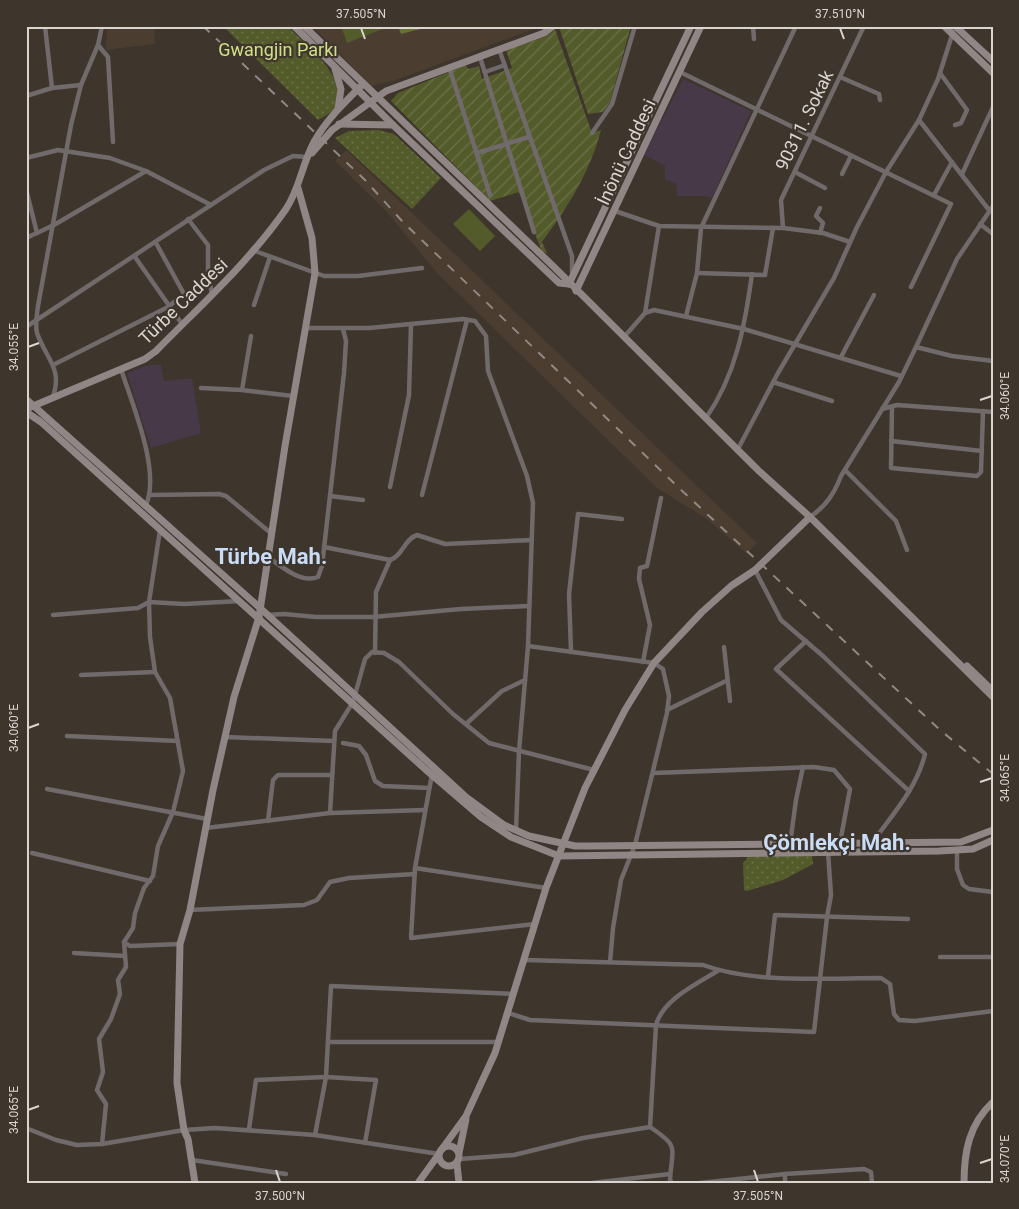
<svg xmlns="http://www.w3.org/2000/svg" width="1019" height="1209" font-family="Roboto,sans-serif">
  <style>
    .built { fill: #4b3d30 }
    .education { fill: #473947 }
    .forest { fill: url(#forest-firs) }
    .park { fill: url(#park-dots) }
    .garden { fill: url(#garden-furrows) }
    .pitch { fill: #535b2b }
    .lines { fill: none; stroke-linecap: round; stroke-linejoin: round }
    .street { stroke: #716a6a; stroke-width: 4.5 }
    .secondary { stroke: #918686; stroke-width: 7 }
    .rail { stroke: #918983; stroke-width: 2; stroke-dasharray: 9 9; stroke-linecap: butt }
    .ticks { fill: none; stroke: #dbd5d0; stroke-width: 2 }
    .labels { text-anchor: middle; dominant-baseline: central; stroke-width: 4.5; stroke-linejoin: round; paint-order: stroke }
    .park-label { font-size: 18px; fill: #d1e085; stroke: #3e352d }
    .street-label { font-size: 18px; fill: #dbd5d0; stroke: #3e352d }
    .district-label { font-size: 22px; font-weight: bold; fill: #c9def6; stroke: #3e352d }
    .neatline { fill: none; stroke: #dbd5d0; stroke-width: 2 }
    .ticks-label { font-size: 12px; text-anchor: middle; fill: #dbd5d0 }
  </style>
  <defs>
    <pattern id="forest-firs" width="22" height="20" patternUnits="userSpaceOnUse" patternTransform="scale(1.25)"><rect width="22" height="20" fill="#687133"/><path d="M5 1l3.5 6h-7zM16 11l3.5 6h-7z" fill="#848b59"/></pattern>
    <pattern id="park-dots" width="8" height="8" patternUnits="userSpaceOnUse" patternTransform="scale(1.25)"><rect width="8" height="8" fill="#535b2b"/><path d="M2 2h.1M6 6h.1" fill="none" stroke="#6b7249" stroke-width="1.8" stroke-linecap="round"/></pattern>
    <pattern id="garden-furrows" width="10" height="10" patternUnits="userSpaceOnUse" patternTransform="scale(1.25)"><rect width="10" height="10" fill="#535b2b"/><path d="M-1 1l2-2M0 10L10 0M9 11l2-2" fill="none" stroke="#6b7249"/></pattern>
  </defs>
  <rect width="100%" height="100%" fill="#3e352d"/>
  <g class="built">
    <polygon points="107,26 154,26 155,44 106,50"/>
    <polygon points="312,26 542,26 396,80 371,86"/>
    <polygon points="346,150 757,543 747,554 707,519 657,488 437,273 386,211 335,161"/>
  </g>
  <g class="education">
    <polygon points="683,79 751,111 712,198 705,196 677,196 676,184 665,179 665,166 644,155"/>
    <polygon points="161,364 164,381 192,378 201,433 151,448 127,373 145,366"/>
  </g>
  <polygon class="forest" points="398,26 431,26 401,34"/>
  <g class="park">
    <path d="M223,26H287C304,43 353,80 334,109C331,113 323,117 318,120Z"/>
    <polygon points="379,130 394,134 441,178 412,209 335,138 349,131"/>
    <polygon points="749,856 812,856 813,864 783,880 747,891 744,890 743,863"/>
  </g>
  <g class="garden">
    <polygon points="631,26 610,102 603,112 588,114 559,27"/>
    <path d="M555,29L592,133L601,130C590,172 568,207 542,242L547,253L542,252L519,192L490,201L391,101L398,93L466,65L468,69L479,66L482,79L512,68L506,50L545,37Z"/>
  </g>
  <g class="pitch">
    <polygon points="341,26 385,26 385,28 347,43"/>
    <polygon points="469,209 495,236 480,251 453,224"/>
  </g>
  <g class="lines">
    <g class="street">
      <polyline points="45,26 52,88"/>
      <polyline points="753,26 754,39"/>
      <polyline points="98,45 108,57 113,142"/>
      <polyline points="499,49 572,256 572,272"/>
      <polyline points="480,57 534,232"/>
      <polyline points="449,67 490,195"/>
      <polyline points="485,72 505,65"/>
      <polyline points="680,72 951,204 911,287"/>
      <polyline points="940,73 967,110 961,123 955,125"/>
      <polyline points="840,77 879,94 880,100"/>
      <polyline points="26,96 52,88 81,85"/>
      <polyline points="919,120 989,210"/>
      <polyline points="592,133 612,104 635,26"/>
      <polyline points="477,153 529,137"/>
      <polyline points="26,158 58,150 110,158 146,171 211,205"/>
      <polyline points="795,172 825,188"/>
      <polyline points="842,174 851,156"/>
      <polyline points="962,174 993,107"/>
      <polyline points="26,189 37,233"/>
      <polyline points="934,195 952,162"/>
      <polyline points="820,208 816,216 823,223 820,233"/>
      <polyline points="615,211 659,226 783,228 823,233 850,242"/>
      <polyline points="188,219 208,245 208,272 212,295"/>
      <polyline points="980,224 993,234"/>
      <polyline points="783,228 781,200 864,26"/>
      <polyline points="26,238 54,225 146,171"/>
      <polyline points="255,251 324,276 358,276 422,268"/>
      <polyline points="135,257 182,324"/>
      <polyline points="697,273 765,275 773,228"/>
      <polyline points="254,305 270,257"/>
      <polyline points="645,313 659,226"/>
      <polyline points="686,316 697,273 701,228 796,26"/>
      <polyline points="26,327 264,170 293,156 307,157"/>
      <polyline points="306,328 369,328 463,319 475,321 486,336 488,371 527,476 533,503 528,646 519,751 516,831"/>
      <polyline points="251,336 242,390 293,396"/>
      <polyline points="624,337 645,313 654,310 744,329 901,376"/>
      <polyline points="916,347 957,259 993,206"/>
      <polyline points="841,357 874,295"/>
      <polyline points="53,365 168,307 184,294 156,243"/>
      <path d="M121,369C132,404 161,471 146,505"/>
      <polyline points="773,382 832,401"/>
      <polyline points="201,388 242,390"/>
      <path d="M52,399C64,369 46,359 37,333C35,325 37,314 38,306L71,125L81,85L98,45L102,26"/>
      <polyline points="892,407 891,468 977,476 981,472 983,411"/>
      <polyline points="882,409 897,405 993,412"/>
      <path d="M706,418C736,375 745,325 752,274"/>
      <polyline points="891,441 982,451"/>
      <polyline points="738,449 778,373 834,278 857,227 886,172 919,120 938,79 953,32"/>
      <polyline points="845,470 896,521 907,550"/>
      <polyline points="390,487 409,395 411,324"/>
      <polyline points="151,495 219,494 226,496 272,534"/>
      <polyline points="422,495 467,320"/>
      <polyline points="330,496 363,500"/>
      <path d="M810,517C826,506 834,494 841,476L899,382L916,347L952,356L993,361"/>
      <path d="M324,547L390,560C403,556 404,539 417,535L445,544L532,540"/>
      <path d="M268,557C281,566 301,584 318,577L322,566L344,373L346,341L343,329"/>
      <path d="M755,570L781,620L823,656L925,754C917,788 892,815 872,843"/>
      <polyline points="53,615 138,608 149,602 184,604 240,601"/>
      <polyline points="268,615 284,614 316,617 373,617 461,609 528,606"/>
      <polyline points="806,641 776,669 909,791"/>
      <polyline points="528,646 654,663 663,669 669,696 667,713 635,845 621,880 613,928 610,962"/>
      <polyline points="724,647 730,701"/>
      <polyline points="571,652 569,594 578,514 622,519"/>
      <polyline points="375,653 376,592 390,560"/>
      <polyline points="643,662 650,625 639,579 640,568 647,566 661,498"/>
      <polyline points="81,675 155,672"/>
      <polyline points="667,710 728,680"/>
      <polyline points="466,724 502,691 525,680"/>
      <polyline points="67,736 178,741"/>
      <polyline points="225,737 334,741"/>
      <polyline points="343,743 359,746 366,755 375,781 383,786 429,788"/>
      <polyline points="654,773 814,767 834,770 850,789 840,843"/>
      <polyline points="432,774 415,868 411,938 535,924"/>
      <polyline points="47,789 207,819"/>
      <polyline points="330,813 335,731 353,702 365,659 372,652 384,653 399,662 453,714 489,743 594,770"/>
      <polyline points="268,821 273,780 278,775 331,775"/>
      <polyline points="206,828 330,813 425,810"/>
      <polyline points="790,844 796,800 803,767"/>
      <polyline points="957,850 957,869 963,885 969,889 993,892"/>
      <polyline points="32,853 150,881"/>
      <polyline points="415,868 546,888"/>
      <polyline points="190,910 304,905 317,900 330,882 349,878 415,874"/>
      <polyline points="124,942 130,946 180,944"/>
      <polyline points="74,953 125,956"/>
      <polyline points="940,957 993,957"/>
      <path d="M525,960L703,965C755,984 826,978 881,978L890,984L894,1014L899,1020L915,1021L993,1011"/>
      <polyline points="768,976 775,915 908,919"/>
      <polyline points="508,1013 530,1020 814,1032 827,917 831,895 828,852"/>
      <polyline points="329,1042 498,1042"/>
      <path d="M650,1127L656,1025C663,999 697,984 719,970"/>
      <polyline points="26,1128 56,1140 77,1145 102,1144 184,1130 215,1128 315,1135 439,1154"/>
      <polyline points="249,1129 256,1080 326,1077 376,1080 365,1143"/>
      <polyline points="315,1135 326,1077 331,986 514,994"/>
      <polyline points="102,1144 106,1104 97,1090 103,1072 99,1039 111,1019 120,994 118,980 126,967 124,942 133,928 135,913 144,888 153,876 158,846 173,812 183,771 170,698 155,672 150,637 149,602 160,530"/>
      <path d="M460,1159L514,1155L583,1138L650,1127C680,1147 672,1146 670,1180L672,1183"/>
      <polyline points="192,1160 286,1174"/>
      <polyline points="785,1174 785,1183"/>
      <polyline points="592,1183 670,1174"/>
      <polyline points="700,1183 785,1174 864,1169 871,1172 872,1183"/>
    </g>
    <g class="secondary">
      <polyline points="294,26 393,125 559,283 569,284"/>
      <polyline points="304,26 554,267 759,471 810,517 993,697"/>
      <polyline points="944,26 993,73"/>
      <polyline points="955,26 993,61"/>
      <polyline points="335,69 341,89 338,109"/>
      <polyline points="339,124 393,125"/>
      <polyline points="312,153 332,130 386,91 544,33 553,26"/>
      <polyline points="569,284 691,26"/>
      <polyline points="576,291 701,26"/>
      <polyline points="26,399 259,607 466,797 504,825 529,836 575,846 592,846 961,842 993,830"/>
      <path d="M26,409L145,359L156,351C201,305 249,262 286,209C300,188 302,164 314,142C326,120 345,102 362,85"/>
      <polyline points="26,412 41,422 425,769 481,817 511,837 559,856 939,851 973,849 993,840"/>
      <polyline points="967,666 993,691"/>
      <circle cx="449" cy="1156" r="10"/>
      <polyline points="442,1149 466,1116 495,1053 546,888 585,788 625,710 654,663 702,612 731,586 755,570 810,517"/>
      <polyline points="459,1153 466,1119"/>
      <polyline points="457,1164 459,1183"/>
      <polyline points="195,1183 188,1139 184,1130 177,1083 180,944 190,910 213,790 234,697 259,617 285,446 315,273 312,238 298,188"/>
      <polyline points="418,1183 439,1154"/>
      <path d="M964,1183C964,1152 969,1124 993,1102"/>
    </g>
    <polyline class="rail" points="203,26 365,180 402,221 679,488 939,729 993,774"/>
  </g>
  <path class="ticks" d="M361,28L365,39M840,28L844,39M28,347L39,343M980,400L992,396M28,728L39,724M980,782L992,778M28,1110L39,1106M980,1163L992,1159M276,1170L280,1182M754,1170L758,1182"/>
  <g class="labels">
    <g class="park-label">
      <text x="278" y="49">Gwangjin Parkı</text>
    </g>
    <g class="street-label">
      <text transform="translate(804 120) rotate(-64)">90311. Sokak</text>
      <text transform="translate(626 152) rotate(-65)">İnönü Caddesi</text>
      <text transform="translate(183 301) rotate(-44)">Türbe Caddesi</text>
    </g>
    <g class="district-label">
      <text x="271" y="556">Türbe Mah.</text>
      <text x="837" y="842">Çömlekçi Mah.</text>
    </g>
  </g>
  <rect width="1019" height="1209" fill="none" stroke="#3e352d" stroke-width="55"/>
  <rect x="28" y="28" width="964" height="1154" class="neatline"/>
  <g class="ticks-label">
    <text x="361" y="18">37.505°N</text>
    <text x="840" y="18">37.510°N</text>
    <text transform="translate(14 347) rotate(-90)" y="4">34.055°E</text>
    <text transform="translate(1005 396) rotate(-90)" y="4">34.060°E</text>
    <text transform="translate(14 728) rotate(-90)" y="4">34.060°E</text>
    <text transform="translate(1005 778) rotate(-90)" y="4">34.065°E</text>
    <text transform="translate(14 1110) rotate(-90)" y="4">34.065°E</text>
    <text transform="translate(1005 1159) rotate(-90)" y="4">34.070°E</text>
    <text x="280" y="1200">37.500°N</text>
    <text x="758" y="1200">37.505°N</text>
  </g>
</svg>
